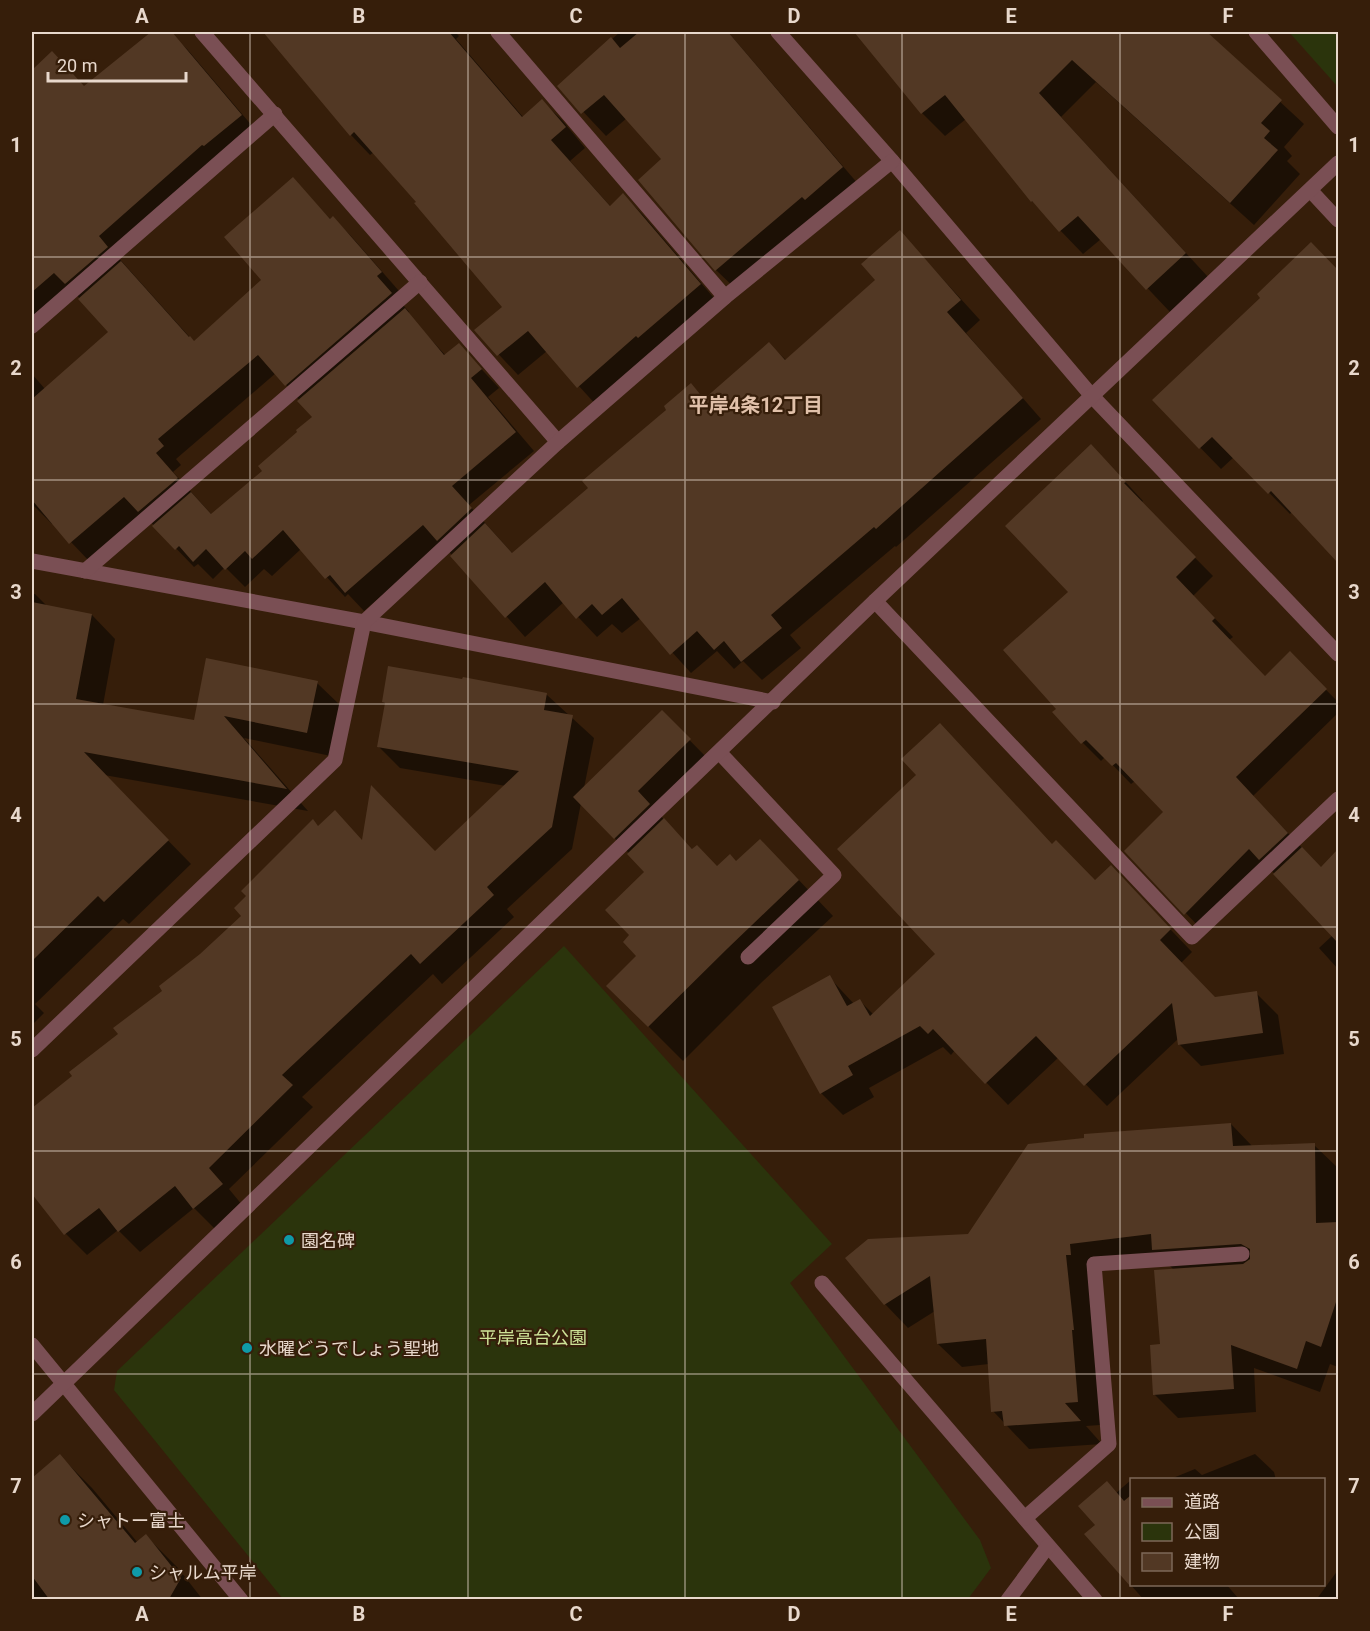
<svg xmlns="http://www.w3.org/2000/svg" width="1370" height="1631" font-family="Roboto,'Noto Sans JP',sans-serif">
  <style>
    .green { fill: #2b340c }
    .shadow { fill: #0007; fill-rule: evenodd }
    .building { fill: #523824 }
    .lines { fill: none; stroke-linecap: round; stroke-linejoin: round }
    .service { stroke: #7a4f54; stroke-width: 15 }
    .minor { stroke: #7a4f54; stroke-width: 15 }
    .grid { fill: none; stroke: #e8d8cc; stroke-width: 1.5; stroke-opacity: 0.55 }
    .culture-dot { fill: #0f9aa8; stroke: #361e0a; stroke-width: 2 }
    .labels { text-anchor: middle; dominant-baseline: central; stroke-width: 4.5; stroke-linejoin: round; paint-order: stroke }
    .poi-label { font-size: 18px; fill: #e8d8cc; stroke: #361e0a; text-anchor: start }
    .park-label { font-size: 18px; fill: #cde297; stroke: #361e0a }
    .neighbourhood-label { font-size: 20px; font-weight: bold; fill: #e1c1aa; stroke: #361e0a }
    .neatline { fill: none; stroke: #e8d8cc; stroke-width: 2 }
    .grid-label { font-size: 20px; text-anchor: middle; font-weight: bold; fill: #e8d8cc }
  </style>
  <rect width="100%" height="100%" fill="#361e0a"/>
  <g class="green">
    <polygon points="1289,32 1338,32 1338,87"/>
    <polygon points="564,946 832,1244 790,1283 980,1540 991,1568 968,1599 283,1599 114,1390 117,1371"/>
  </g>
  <g class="shadow">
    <path d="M168,32L187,49L259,134L116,255L194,342L263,280L293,179L331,220L333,218L351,236L399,291L395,295L409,312L408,314L446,356L459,345L499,388L488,397L534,451L469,505L513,554L590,488L691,385L705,400L769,344L787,361L877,280L900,232L980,320L966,333L1041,419L896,547L895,546L790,635L801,648L762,680L743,661L734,669L717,651L691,673L641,618L622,633L612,624L597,637L564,602L525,637L442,544L364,611L348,594L345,597L301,549L272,576L264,569L245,587L225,567L213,579L198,564L194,567L143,514L89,561L53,523L52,524L32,504V374L45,389L110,332L73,291L32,326V72L52,53L85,88L150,46ZM276,373L314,417L264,471L212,515L173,472L181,465L176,459Z"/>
    <polygon points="264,32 455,32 459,36 456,39 523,117 542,101 562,120 585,148 570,161 611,207 623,195 643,215 719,304 598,407 547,351 518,375 476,330 504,307 418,202 374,152 370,155 351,135"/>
    <polygon points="620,32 728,32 865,192 829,222 826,219 740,293 716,270 664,159 627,118 606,136 559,86"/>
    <polygon points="873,32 1205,32 1304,124 1284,147 1292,156 1287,161 1300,174 1254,225 1096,82 1061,117 1208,277 1170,312 1101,239 1083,254 1032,201 966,119 945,136 922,113"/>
    <polygon points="1311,244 1338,271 1338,561 1292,512 1290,514 1234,457 1221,469 1154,400 1263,298"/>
    <polygon points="1109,464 1143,501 1141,503 1213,576 1193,596 1233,637 1229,640 1265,678 1290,653 1338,702 1338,713 1253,796 1321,868 1328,867 1338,858 1338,969 1319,948 1333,935 1268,867 1204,932 1126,851 1165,812 1135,781 1131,784 1105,757 1101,761 1083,743 1058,709 1070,592"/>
    <polygon points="32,594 35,594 48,607 92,615 115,639 103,705 195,722 317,683 341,706 331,756 244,738 308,811 104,775 191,864 129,924 123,919 35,1004 44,1013 32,1025 32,871 41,862 32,852"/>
    <polygon points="547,695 594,738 584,788 662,712 708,759 656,811 693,850 717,867 737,863 795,876 833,916 762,982 683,1061 608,986 638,956 632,935 647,872 581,803 572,849 507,909 514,917 442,984 433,974 302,1097 313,1107 229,1189 243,1206 215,1229 194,1208 140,1252 118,1230 87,1255 66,1234 32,1191 32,1110 74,1076 120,1034 243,916 319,827 363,841 435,853 506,786 400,768 379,747 386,704 383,702"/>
    <polygon points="1053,845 1096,882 1132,889 1192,952 1181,963 1215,998 1256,993 1278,1015 1284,1054 1201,1066 1179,1044 1178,1039 1107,1106 1059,1057 1008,1105 955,1050 951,1055 943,1047 869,1088 874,1097 843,1115 821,1093 829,977 854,1004 860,1001 873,1014"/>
    <polygon points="1231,1124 1253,1147 1314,1145 1338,1168 1338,1367 1330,1364 1320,1392 1254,1368 1256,1412 1178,1418 1155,1395 1174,1270 1163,1259 1093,1267 1100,1425 1086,1426 1102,1444 1029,1449 993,1411 989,1364 962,1367 938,1344 935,1311 908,1328 885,1304 969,1235"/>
    <polygon points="1255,1454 1274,1472 1276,1480 1168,1480 1195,1469 1202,1475"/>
    <polygon points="60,1456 92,1488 138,1543 146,1536 178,1568 203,1600 32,1600 32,1480"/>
    <polygon points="1131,1480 1132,1584 1226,1584 1238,1598 1237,1600 1144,1600 1086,1534 1097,1525 1116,1493"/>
    <polygon points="1338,1570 1338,1600 1316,1600"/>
  </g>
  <g class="building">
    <polygon points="151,32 172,32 242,115 204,146 202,145 99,236 108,247 65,284 54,273 32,292 32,70 52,51 84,86"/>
    <polygon points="263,32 449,32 522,117 542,99 566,127 551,140 610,206 623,193 701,284 638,338 636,336 577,388 528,331 497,356 474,330 502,307 414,203 416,202 354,132 350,136"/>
    <polygon points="639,32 728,32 843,167 805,200 802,197 715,271 638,180 661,159 604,95 581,114 557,86 611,37 620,48"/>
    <polygon points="854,32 1207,32 1282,100 1261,123 1270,131 1264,138 1278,150 1230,203 1072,60 1039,93 1186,253 1146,290 1078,216 1059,232 1032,201 1031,202 945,95 921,114"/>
    <polygon points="293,177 330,219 333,216 382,272 377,276 392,293 285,386 258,355 158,439 164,446 156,453 178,478 138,512 124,497 69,544 32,500 32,399 108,332 78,299 121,261 189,337 190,336 194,341 261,280 224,237"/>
    <polygon points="900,230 961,300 947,312 1023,398 876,529 874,527 771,615 782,628 741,662 724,641 714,650 697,631 670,655 622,598 602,615 592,604 576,619 545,582 505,618 450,556 485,523 512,553 588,488 582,481 666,410 664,406 691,383 704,399 769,342 785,360 875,280 861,264"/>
    <polygon points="1311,242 1338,270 1338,563 1271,491 1268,494 1212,437 1199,449 1152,400 1260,298 1257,294"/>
    <polygon points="405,308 444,355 459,343 482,369 471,378 516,432 452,486 472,508 437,541 423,525 345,593 330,575 325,579 283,530 252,559 245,551 225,570 206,549 193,562 179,546 175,550 152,526 191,492 211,514 262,471 258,466 297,432 296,430 312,417 297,401"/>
    <polygon points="1091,444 1126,482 1124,483 1196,557 1176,577 1215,618 1212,621 1265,676 1290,651 1327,689 1236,777 1288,833 1259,860 1249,849 1184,915 1124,851 1163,812 1116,763 1112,766 1086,740 1081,744 1052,712 1056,709 1003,650 1068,592 1005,526"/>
    <polygon points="32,602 92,614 76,699 194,720 206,658 318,681 307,733 224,716 287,789 84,752 169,840 104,902 98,896 32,961"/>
    <polygon points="388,666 462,679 463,677 547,693 544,710 573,715 552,827 487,887 494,895 420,964 411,954 282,1075 293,1085 209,1168 223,1184 193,1209 175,1186 118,1232 99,1208 64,1235 32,1194 32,1108 72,1076 69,1072 118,1034 113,1028 162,991 159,986 200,954 241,916 234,908 246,896 241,891 313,819 318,826 335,810 362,840 371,785 435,851 519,771 377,747 385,703 382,702"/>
    <polygon points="662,710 691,739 638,791 650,804 614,839 573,797"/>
    <polygon points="940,723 1052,844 1056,840 1095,880 1111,865 1171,929 1160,940 1215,997 1257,991 1263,1033 1178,1045 1172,1003 1084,1086 1036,1036 985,1084 933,1029 928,1034 920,1026 848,1066 853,1075 820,1094 772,1007 830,975 847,1006 860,999 870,1016 935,954 837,849 916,775 901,759"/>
    <polygon points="664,818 692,849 697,845 717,866 730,854 736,861 760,839 799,880 728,948 648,1027 606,986 636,956 623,942 629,935 605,910 644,872 627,854"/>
    <polygon points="1302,847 1321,867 1338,849 1338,943 1273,874"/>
    <polygon points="1231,1123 1233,1146 1315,1143 1316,1223 1338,1222 1338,1296 1321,1347 1306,1341 1297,1369 1231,1345 1234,1389 1153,1395 1150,1345 1160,1344 1154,1270 1243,1264 1250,1259 1250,1249 1241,1244 1152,1250 1151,1234 1070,1244 1071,1255 1066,1255 1074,1330 1072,1330 1078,1402 1065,1403 1081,1421 1004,1426 1002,1411 991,1412 986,1339 937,1344 930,1276 884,1305 845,1258 868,1239 968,1234 1028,1144 1084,1138 1084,1134"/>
    <polygon points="60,1454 135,1543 146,1534 181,1578 169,1599 49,1599 32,1576 32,1478"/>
    <polygon points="1107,1481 1124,1501 1131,1495 1131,1587 1084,1534 1095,1525 1078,1506"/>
  </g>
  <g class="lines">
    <polyline class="service" points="720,753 834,875 748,957"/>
    <g class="minor">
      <polyline points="202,32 558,442"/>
      <polyline points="498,32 725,297"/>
      <polyline points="778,32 892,161 1091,395 1338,654"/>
      <polyline points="1256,32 1338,127"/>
      <polyline points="1311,191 1338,220"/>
      <polyline points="32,326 275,114"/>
      <polyline points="32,561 364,622 773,702"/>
      <polyline points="85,571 420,282"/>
      <polyline points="875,601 1192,937 1338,799"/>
      <polyline points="32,1050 335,760 364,622 558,442 725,297 892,161"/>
      <polyline points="822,1283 1095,1600"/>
      <polyline points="32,1345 241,1600"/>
      <polyline points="32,1414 875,601 1338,163"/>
      <polyline points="1025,1518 1109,1444 1094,1264 1242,1254"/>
      <polyline points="1008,1600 1048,1546"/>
    </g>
  </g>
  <path class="grid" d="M250,32V1600M468,32V1600M685,32V1600M902,32V1600M1120,32V1600M32,257H1338M32,480H1338M32,704H1338M32,927H1338M32,1151H1338M32,1374H1338"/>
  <g class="culture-dot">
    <circle cx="289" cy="1240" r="6"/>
    <circle cx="247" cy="1348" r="6"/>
    <circle cx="65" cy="1520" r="6"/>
    <circle cx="137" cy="1572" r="6"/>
  </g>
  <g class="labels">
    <g class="poi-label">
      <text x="301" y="1240">園名碑</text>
      <text x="259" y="1348">水曜どうでしょう聖地</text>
      <text x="77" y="1520">シャトー富士</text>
      <text x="149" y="1572">シャルム平岸</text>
    </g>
    <g class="park-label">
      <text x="533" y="1337">平岸高台公園</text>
    </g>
    <g class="neighbourhood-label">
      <text x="756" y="405">平岸4条12丁目</text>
    </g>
  </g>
  <rect width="1370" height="1631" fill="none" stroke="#361e0a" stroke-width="66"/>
  <rect x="1130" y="1478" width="195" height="108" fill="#361e0a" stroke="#7d6858" stroke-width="1.5"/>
  <rect x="1142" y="1498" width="30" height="9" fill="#7a4f54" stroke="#7d6858" stroke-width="1.5"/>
  <text x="1184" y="1508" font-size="18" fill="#e8d8cc">道路</text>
  <rect x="1142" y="1523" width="30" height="18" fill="#2b340c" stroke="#7d6858" stroke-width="1.5"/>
  <text x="1184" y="1538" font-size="18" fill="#e8d8cc">公園</text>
  <rect x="1142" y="1553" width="30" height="18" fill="#523824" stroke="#7d6858" stroke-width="1.5"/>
  <text x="1184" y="1568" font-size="18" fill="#e8d8cc">建物</text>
  <path d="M48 72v9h138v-9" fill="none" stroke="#e8d8cc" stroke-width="3"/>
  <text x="57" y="72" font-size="18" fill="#e8d8cc" stroke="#361e0a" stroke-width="4.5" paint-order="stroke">20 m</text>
  <rect x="33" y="33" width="1304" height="1565" class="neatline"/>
  <g class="grid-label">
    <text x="142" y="23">A</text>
    <text x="359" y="23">B</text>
    <text x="576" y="23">C</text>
    <text x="794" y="23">D</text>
    <text x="1011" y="23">E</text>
    <text x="1228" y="23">F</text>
    <text x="16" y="152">1</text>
    <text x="1354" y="152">1</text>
    <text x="16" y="375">2</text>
    <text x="1354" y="375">2</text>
    <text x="16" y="599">3</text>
    <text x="1354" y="599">3</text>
    <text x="16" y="822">4</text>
    <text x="1354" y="822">4</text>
    <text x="16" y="1046">5</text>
    <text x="1354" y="1046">5</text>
    <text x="16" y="1269">6</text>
    <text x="1354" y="1269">6</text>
    <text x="16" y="1493">7</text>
    <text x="1354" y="1493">7</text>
    <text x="142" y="1621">A</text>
    <text x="359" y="1621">B</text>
    <text x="576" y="1621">C</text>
    <text x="794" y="1621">D</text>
    <text x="1011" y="1621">E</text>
    <text x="1228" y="1621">F</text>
  </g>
</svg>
